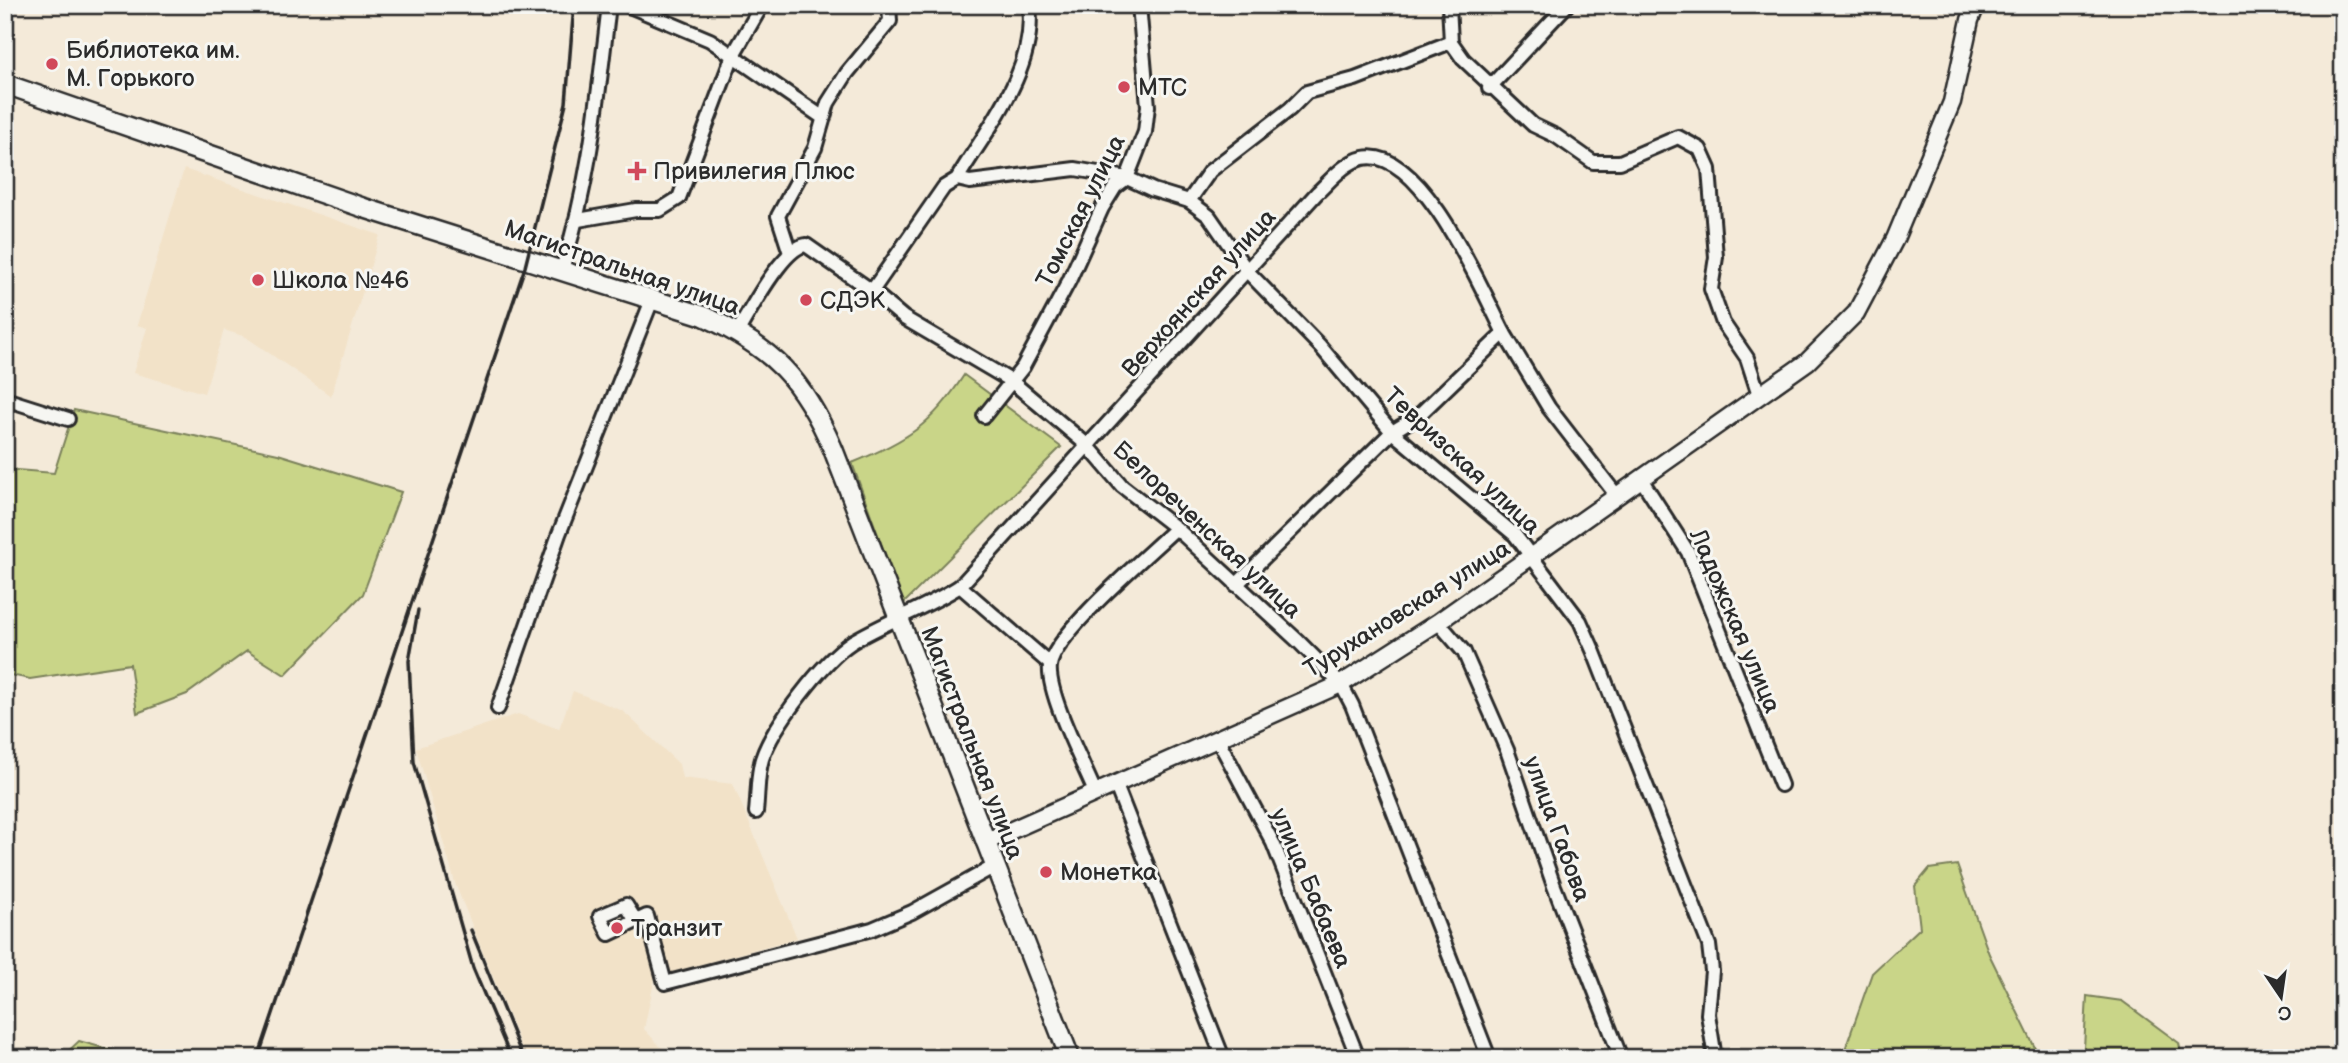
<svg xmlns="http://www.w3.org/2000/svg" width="2348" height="1063" font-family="'Balsamiq Sans',sans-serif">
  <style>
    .built { fill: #f2e2c8 }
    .green { fill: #c9d588; stroke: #7a805a; stroke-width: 2 }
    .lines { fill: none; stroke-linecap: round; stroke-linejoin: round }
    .minor-casing { stroke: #2b2b2b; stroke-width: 18 }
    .tertiary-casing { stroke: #2b2b2b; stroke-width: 21 }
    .secondary-casing { stroke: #2b2b2b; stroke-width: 23 }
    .minor { stroke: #f6f6f2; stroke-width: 12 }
    .tertiary { stroke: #f6f6f2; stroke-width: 16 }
    .secondary { stroke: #f6f6f2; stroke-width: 18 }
    .rail { stroke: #2b2b2b; stroke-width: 3.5 }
    .poi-dot { fill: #d1495b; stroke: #f6f6f2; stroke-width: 2.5 }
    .labels { text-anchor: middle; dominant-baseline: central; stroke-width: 6; stroke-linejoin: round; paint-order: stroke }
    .poi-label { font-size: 24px; fill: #2b2b2b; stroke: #f6f6f2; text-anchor: start }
    .street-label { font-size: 24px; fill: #2b2b2b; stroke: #f6f6f2 }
  </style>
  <rect width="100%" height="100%" fill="#f4ead9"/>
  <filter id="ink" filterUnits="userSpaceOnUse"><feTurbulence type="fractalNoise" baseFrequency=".0143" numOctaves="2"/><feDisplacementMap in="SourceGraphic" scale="14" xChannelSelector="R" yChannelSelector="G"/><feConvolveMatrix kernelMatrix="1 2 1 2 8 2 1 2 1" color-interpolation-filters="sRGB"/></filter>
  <g filter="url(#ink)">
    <g class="built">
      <polygon points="184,169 380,235 331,396 246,337 224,330 204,393 133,373 147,328 137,325"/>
      <polygon points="573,691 623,711 679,764 682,778 733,784 797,938 655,977 644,1029 671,1058 526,1058 456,886 416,748 518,714 559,729"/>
    </g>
    <g class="green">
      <path d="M964,375L1061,447L903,604L852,463C906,441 932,425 964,375Z"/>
      <polygon points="74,410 278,454 401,492 363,594 285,675 247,651 187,694 137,713 130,664 30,679 5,674 5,469 54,473"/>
      <polygon points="1957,865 1989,954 2040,1058 1842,1058 1872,973 1920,928 1915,886 1929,869"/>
      <polygon points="2087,996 2122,1001 2179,1043 2182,1058 2089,1058 2084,1048"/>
      <polygon points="79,1041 139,1058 61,1058"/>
    </g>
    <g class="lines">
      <g class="minor-casing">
        <g id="minor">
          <polyline points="627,5 710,40 822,117"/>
          <polyline points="1449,5 1451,42 1463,59 1533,125 1556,136 1593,162 1620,162 1678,137 1700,149 1709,169 1716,257 1711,289 1723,323 1747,358 1759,395"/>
          <polyline points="1489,88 1567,5"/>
          <polyline points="957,179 970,182 1075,169 1127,178 1153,190 1189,201 1209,216 1248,272 1320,346 1392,432 1515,535 1580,621 1593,650 1709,945 1712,971 1708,1014 1715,1058"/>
          <polyline points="1189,201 1210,171 1290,109 1307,92 1355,79 1451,42"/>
          <polyline points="578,220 636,210 660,210 679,198 733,55 762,5"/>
          <polyline points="790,253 778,216 815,148 828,103 847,73 890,21 889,5"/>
          <path d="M561,272C590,185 598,96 609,5"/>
          <path d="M872,291L944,187L957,179C988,127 1037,70 1029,5"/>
          <path d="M738,331C750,311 783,247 806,245L872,291L904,318L1011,381L1087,445L1122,486L1176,528L1298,641L1341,684L1352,705L1489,1058"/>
          <polyline points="5,399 68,419"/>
          <polyline points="984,416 1023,367 1069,281 1102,208 1115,187 1127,178 1145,132 1148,106 1139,5"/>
          <polyline points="1641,479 1688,552 1781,785"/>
          <polyline points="1236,585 1392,432 1418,416 1504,333 1549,408 1617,496"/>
          <polyline points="960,586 1050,664"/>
          <polyline points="1438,622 1464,652 1507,750 1554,886 1621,1058"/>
          <polyline points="498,708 559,534 652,300"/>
          <polyline points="1217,738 1273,843 1358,1058"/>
          <polyline points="1115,783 1223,1058"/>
          <path d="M1095,792C1083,763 1047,694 1050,666C1053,635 1150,553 1176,528"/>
          <path d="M756,812C758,796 757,775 762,759C772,727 823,661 852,642C887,621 926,608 960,586L1317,193C1330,181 1345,162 1363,158C1421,145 1483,292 1504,333"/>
          <polyline points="636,921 626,905 600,916 609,934 647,916 665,983 872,929 912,912 993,867"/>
        </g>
      </g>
      <g class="tertiary-casing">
        <polyline id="tertiary" points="985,842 1341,684 1438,622 1807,362 1856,313 1895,239 1952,102 1970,20 1976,5"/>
      </g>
      <g class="secondary-casing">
        <path id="secondary" d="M5,84L364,208L704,316C773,348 803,379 833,449L1070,1058"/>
      </g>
      <use href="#minor" class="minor"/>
      <use href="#tertiary" class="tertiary"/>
      <use href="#secondary" class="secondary"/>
      <g class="rail">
        <polyline points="418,610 409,661 414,762 473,968 511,1058"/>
        <polyline points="471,930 523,1058"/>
        <polyline points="258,1058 525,267 566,103 574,5"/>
      </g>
    </g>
  </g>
  <g class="poi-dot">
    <circle cx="52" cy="64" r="7"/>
    <circle cx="1124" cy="87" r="7"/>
    <path d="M633.5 160.5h7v7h7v7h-7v7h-7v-7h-7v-7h7z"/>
    <circle cx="258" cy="280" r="7"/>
    <circle cx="806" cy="300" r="7"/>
    <circle cx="1046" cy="872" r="7"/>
    <circle cx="617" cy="928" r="7"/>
  </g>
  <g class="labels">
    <g class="poi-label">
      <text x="66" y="50">Библиотека им.<tspan x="66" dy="28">М. Горького</tspan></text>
      <text x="1138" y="87">МТС</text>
      <text x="653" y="171">Привилегия Плюс</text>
      <text x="272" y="280">Школа №46</text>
      <text x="820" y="300">СДЭК</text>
      <text x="1060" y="872">Монетка</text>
      <text x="631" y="928">Транзит</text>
    </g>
    <g class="street-label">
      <text transform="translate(1081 211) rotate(-63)">Томская улица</text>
      <text transform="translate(622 268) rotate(19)">Магистральная улица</text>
      <text transform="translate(1199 293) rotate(-48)">Верхоянская улица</text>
      <text transform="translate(1462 461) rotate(43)">Тевризская улица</text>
      <text transform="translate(1207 530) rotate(43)">Белореченская улица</text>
      <text transform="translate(1407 609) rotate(-32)">Турухановская улица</text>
      <text transform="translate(1735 621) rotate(67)">Ладожская улица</text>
      <text transform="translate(972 743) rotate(69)">Магистральная улица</text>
      <text transform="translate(1557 829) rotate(70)">улица Габова</text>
      <text transform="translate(1311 888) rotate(67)">улица Бабаева</text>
    </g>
  </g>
  <rect width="2348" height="1063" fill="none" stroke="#f6f6f2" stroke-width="28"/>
  <rect x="14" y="14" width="2320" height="1035" fill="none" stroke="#2b2b2b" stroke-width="2.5" filter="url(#ink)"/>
  <g transform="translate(2281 997) rotate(167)" stroke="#f6f6f2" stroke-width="5" paint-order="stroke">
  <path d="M0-5L12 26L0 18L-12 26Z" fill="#2b2b2b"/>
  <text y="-10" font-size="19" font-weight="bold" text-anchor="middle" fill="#2b2b2b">С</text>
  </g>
</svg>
